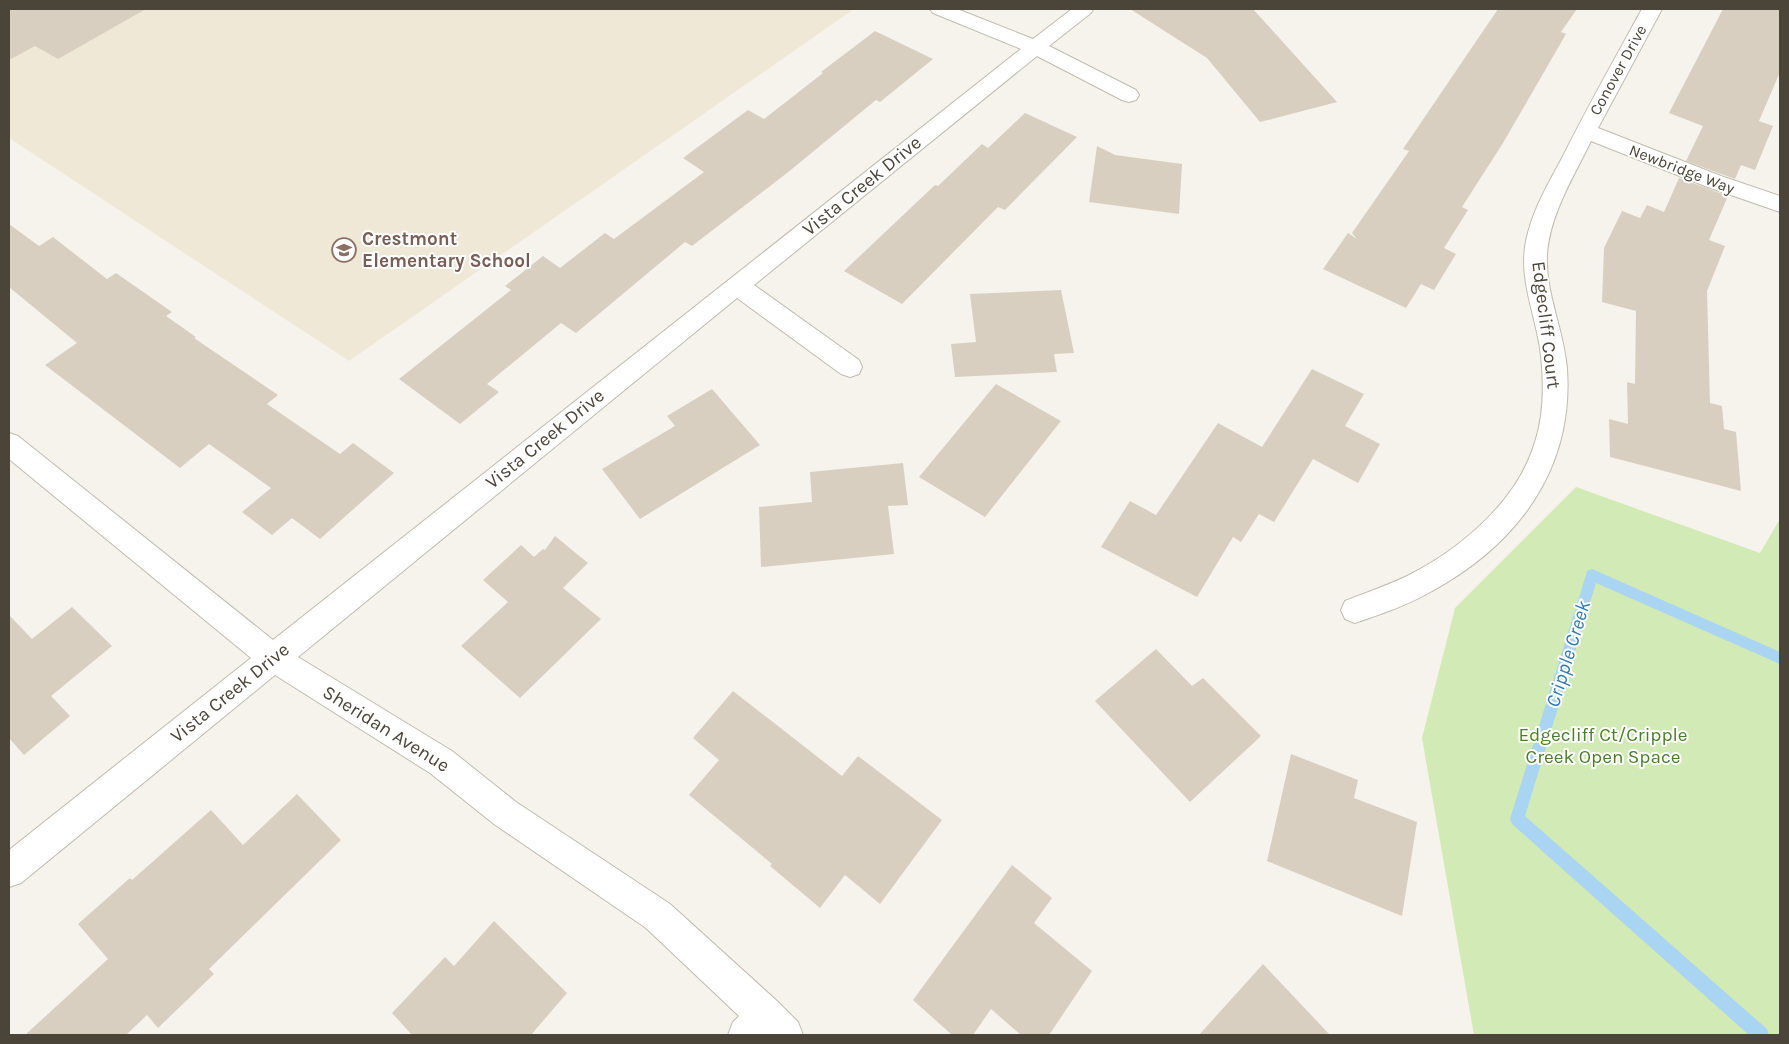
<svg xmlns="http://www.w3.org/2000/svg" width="1789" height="1044" font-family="Karla,sans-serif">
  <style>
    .education { fill: #efe8d6 }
    .green { fill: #d2eab5 }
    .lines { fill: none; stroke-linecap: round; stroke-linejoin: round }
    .stream { fill: #a9d4f2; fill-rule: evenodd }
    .building { fill: #d8cfc1 }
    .minor-casing { stroke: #c2bbae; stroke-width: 2 }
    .minor { fill: #fff; fill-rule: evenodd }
    .labels { text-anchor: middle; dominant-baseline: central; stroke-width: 4; stroke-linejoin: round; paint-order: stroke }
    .far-street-label { font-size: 16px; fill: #4b4439; stroke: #fff }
    .street-label { font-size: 19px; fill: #4b4439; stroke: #fff }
    .education-label { font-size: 19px; font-weight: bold; fill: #785e54; stroke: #fff; text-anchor: start }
    .park-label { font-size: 19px; fill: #4a7f2a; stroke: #fff }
    .water-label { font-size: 20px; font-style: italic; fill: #2e7ab2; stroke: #fff }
  </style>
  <rect width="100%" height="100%" fill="#f6f3ec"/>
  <polygon class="education" points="9,9 854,9 349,361 9,138"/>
  <polygon class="green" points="1576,487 1760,553 1780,519 1780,1035 1474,1035 1422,738 1455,608"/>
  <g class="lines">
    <polygon class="stream" points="1592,569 1780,652 1780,664 1596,583 1525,816 1767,1029 1769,1035 1749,1035 1512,824 1510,819 1586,575 1587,571"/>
  </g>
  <g class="building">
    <polygon points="9,9 146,9 58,59 35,46 9,60"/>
    <polygon points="1130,9 1253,9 1337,102 1260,122 1207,58"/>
    <polygon points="1498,9 1577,9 1561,32 1566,34 1503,143 1462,207 1468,210 1444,248 1456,254 1434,290 1421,284 1406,308 1323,269 1348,233 1357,239 1352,233 1409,151 1403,149"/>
    <polygon points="1723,9 1780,9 1780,72 1759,121 1773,126 1755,170 1741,165 1735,179 1686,161 1703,126 1669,113"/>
    <polygon points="875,31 933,59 880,102 876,100 787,173 692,246 685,242 576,333 561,323 487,384 499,392 460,424 399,379 511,290 505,286 543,256 560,268 605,233 614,239 704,172 683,158 748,110 764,119 823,73 821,72"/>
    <polygon points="1025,113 1077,137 1005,210 998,207 902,304 844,271 935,185 938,186 982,144 988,148"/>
    <polygon points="1097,146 1115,155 1182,164 1179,214 1089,202"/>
    <polygon points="1679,178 1728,196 1709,240 1725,246 1707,291 1710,403 1722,406 1724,429 1736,432 1741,491 1610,457 1609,419 1628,424 1627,382 1635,384 1636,311 1602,302 1604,248 1622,211 1640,218 1647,205 1664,212"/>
    <polygon points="9,224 39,246 53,237 107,279 116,273 172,312 166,316 196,337 194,338 278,395 267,404 340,454 353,443 394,473 320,539 292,518 272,535 242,512 271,488 209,444 180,468 45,365 77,343 9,287"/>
    <polygon points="1061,290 1074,353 1054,354 1057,372 955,377 951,344 976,342 970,294"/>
    <polygon points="1312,369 1364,394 1345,426 1380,444 1358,483 1313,459 1274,522 1259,514 1241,542 1233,537 1197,597 1101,547 1130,501 1156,515 1218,423 1262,447"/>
    <polygon points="996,384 1061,421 985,517 919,477"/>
    <polygon points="712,389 760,445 640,519 602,469 675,426 667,416"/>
    <polygon points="903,463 908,505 888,506 894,554 761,567 759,507 812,502 810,472"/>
    <polygon points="555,536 588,563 563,588 601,619 520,698 461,646 508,602 483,580 521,545 534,557 543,549 545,550"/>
    <polygon points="72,607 112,646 51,696 70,716 24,755 9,738 9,615 32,639"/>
    <polygon points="1156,649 1192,686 1203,678 1261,736 1190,802 1095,701"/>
    <polygon points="733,691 842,776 858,756 942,820 880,904 845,875 820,908 770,866 772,864 689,795 719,760 693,738"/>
    <polygon points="1291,754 1358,780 1354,798 1417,822 1402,916 1267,861"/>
    <polygon points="297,794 341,840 209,969 214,974 158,1028 147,1015 126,1035 25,1035 108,959 78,924 130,878 132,880 211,810 243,845"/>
    <polygon points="1012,865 1052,898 1034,923 1092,971 1049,1035 1021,1035 991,1009 973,1035 952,1035 913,1000"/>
    <polygon points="494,921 567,993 531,1035 412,1035 392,1013 445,957 454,966"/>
    <polygon points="1263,964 1330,1035 1199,1035"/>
  </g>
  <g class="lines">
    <g class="minor-casing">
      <g id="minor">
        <polygon points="930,9 957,9 1033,39 1072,9 1093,9 1091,13 1049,46 1136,90 1139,95 1136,100 1129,102 1122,100 1037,56 754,285 859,360 862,367 859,374 850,377 841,374 737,298 298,657 452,751 516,802 670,904 777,1001 798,1022 803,1035 728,1035 733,1022 739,1016 646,928 494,824 430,773 275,675 21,883 9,887 9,850 251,658 9,459 9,433 18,436 273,640 1021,49 933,13"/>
        <path d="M1642,9H1662L1598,128L1721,176L1780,196V212L1705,186L1591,141C1574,176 1550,214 1547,254C1545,293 1564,330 1567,369C1574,469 1517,545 1432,591C1408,605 1381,614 1355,623L1345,619L1341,610L1345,601C1367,592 1390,585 1411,574C1463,547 1518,500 1535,442C1544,415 1544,384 1541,356C1537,317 1518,281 1526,241C1532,211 1548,184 1562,158C1587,108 1615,58 1642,9Z"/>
      </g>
    </g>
    <use href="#minor" class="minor"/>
  </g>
  <defs>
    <g id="school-ring" transform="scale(1.25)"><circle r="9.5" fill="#fff" stroke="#8d6e63" stroke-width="1.5"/><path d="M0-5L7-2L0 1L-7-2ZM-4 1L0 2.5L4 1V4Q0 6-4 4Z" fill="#8d6e63"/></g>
  </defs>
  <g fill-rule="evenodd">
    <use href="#school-ring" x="344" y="250"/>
  </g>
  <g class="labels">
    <g class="far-street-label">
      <text transform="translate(1618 70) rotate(-61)">Conover Drive</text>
      <text transform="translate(1682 169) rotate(21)">Newbridge Way</text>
    </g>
    <g class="street-label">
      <text transform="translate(862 186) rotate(-39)">Vista Creek Drive</text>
      <text transform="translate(1546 325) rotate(83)">Edgecliff Court</text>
      <text transform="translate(545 439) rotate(-39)">Vista Creek Drive</text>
      <text transform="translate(230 693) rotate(-39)">Vista Creek Drive</text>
      <text transform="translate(386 729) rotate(32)">Sheridan Avenue</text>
    </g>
    <g class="education-label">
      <text x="362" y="239">Crestmont<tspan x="362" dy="22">Elementary School</tspan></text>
    </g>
    <g class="park-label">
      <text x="1603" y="735">Edgecliff Ct/Cripple<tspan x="1603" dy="22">Creek Open Space</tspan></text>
    </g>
    <g class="water-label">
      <text transform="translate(1568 654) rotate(-73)">Cripple Creek</text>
    </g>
  </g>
  <rect width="1789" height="1044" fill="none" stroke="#4b4439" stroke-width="20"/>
</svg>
